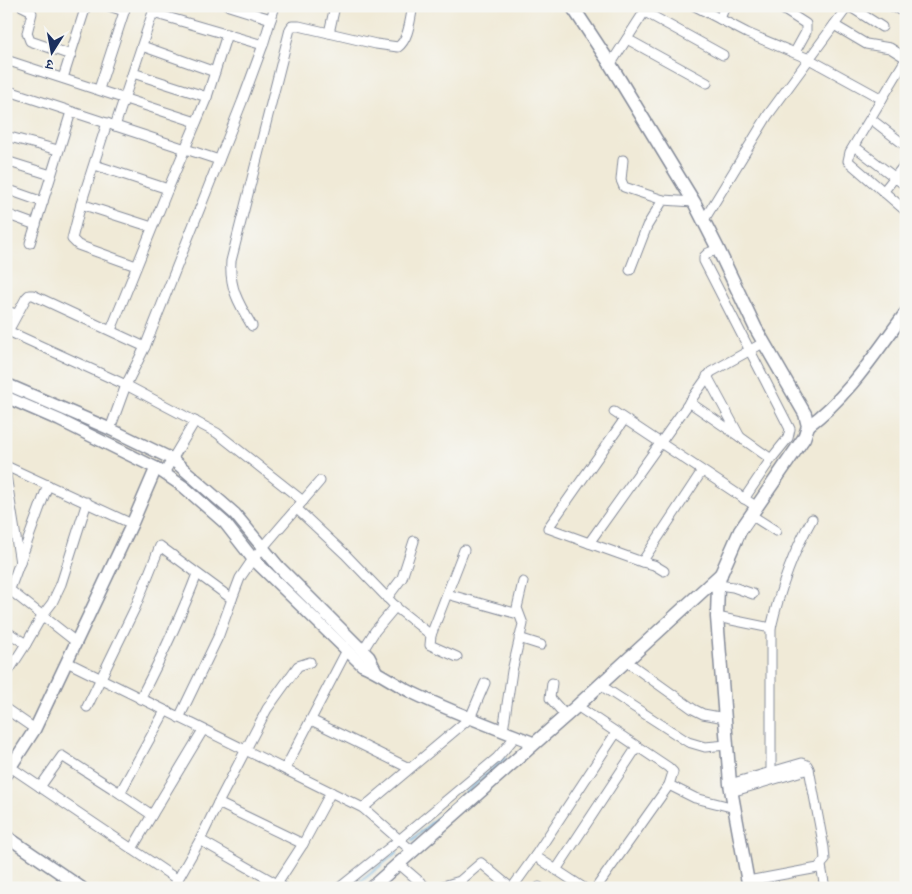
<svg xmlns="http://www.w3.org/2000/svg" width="912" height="894" font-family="'Libre Caslon Text','Noto Serif Devanagari',serif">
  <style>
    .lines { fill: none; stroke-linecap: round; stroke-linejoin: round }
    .stream { stroke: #66aedd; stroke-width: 2.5 }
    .minor-casing { stroke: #868c9a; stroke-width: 11 }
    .tertiary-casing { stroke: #868c9a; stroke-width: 14 }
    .secondary-casing { stroke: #868c9a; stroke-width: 15 }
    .minor { stroke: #fff; stroke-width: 9 }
    .tertiary { stroke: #fff; stroke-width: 11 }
    .secondary { stroke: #fff; stroke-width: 12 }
  </style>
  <rect width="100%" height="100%" fill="#f6f6f2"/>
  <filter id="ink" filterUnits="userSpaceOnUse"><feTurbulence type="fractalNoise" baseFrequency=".02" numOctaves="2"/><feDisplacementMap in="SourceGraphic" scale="10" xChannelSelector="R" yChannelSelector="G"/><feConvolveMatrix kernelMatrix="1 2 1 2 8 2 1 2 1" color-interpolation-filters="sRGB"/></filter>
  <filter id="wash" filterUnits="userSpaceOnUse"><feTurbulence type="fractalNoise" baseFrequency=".0096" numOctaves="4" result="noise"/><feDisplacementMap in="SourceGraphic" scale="20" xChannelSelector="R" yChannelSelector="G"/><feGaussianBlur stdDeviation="1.12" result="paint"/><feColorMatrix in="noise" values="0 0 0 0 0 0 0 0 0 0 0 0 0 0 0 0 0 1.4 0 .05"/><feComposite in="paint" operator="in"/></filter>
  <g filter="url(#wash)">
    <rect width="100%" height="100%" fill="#f0ead7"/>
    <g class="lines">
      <g class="stream">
        <polyline points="412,840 505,758"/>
        <polyline points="353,888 397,852"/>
      </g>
    </g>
  </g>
  <g filter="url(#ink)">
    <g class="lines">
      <g class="minor-casing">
        <g id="minor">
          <polyline points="22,6 30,10 32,13 27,33 30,41 71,55"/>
          <polyline points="109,6 124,11"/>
          <polyline points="229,6 271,19"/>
          <polyline points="695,6 747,33 809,59 768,115 704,220"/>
          <polyline points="778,6 806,24 806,32 795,52"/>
          <polyline points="848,6 809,59 882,99"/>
          <polyline points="849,6 882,27"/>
          <polyline points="892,6 906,13"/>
          <polyline points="645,12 723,55"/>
          <polyline points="153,13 263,45"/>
          <polyline points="720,19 725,6"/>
          <polyline points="834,25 866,44 890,48 906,58"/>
          <polyline points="329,33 335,6"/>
          <polyline points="627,39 707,83"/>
          <polyline points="142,46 215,72"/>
          <polyline points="906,59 850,152 848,161 906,211"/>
          <polyline points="6,60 196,122"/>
          <polyline points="610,65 648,6"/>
          <polyline points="133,73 207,97"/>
          <polyline points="63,78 86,6"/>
          <polyline points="99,89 126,6"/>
          <polyline points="6,90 219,160"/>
          <polyline points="871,119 906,146"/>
          <polyline points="107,123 81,204 72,239 78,245 136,266"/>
          <polyline points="115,126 155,6"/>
          <polyline points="6,136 58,150"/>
          <polyline points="854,146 906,186"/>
          <polyline points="623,160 621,180 624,187 663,200 694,202"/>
          <polyline points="6,161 51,175"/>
          <polyline points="95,165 168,189"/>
          <polyline points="6,189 43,202"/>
          <polyline points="883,192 906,163"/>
          <polyline points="81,204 152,227"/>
          <polyline points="6,214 36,225"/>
          <polyline points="30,243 71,112"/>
          <polyline points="718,249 708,253 704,257 704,261 790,429 788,438 771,459 740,437"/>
          <polyline points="630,270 647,226 663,200"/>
          <polyline points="6,311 17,314"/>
          <path d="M252,326C239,304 229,288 231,261L290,29L292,26H299L376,44L398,47C409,39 410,19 413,6"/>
          <polyline points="111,330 168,189 207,97 227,34"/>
          <polyline points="8,331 126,385 217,433 303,501"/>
          <polyline points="6,335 26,298 29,295 33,295 145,347"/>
          <polyline points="689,402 740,437 707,376"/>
          <polyline points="614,412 757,507"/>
          <polyline points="110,429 126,385 145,347 242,102 263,45 275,6"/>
          <polyline points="6,466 132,524"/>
          <polyline points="702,471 642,562 589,543 711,372 763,343"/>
          <polyline points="164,473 195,421"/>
          <polyline points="6,475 20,563"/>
          <polyline points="744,499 771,459"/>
          <polyline points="297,509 345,554 398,609 431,635 430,645 457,657"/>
          <polyline points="751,515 776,531"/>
          <polyline points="589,543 548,528 624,420"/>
          <polyline points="642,562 654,565 664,571"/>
          <polyline points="718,585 733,587 753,594"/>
          <polyline points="6,587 76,642"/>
          <polyline points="10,589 48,485"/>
          <polyline points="447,594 518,614"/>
          <polyline points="387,598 402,578 414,541"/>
          <polyline points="717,617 771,628 771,771"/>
          <path d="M771,628C780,589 792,554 812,519"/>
          <polyline points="6,631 26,644 42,616 52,603 61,584 87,502"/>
          <polyline points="431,635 464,550"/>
          <polyline points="519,638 541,645"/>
          <polyline points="363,650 375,631 396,606"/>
          <polyline points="626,661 693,709 703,714 725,718"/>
          <polyline points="67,662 363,808 412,851"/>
          <polyline points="6,675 26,644"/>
          <polyline points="552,683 550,698 566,716"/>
          <polyline points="600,685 688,742 705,747 727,745"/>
          <path d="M140,699C161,658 181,617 197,574"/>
          <polyline points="577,706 668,767 673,772 669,785 596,888"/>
          <polyline points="87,707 135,608 160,546 232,599 240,578 253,559 320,481"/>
          <polyline points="6,709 35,729"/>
          <polyline points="179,718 219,635 232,599"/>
          <polyline points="311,720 409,768"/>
          <polyline points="503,731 512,671 523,624 517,608 523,582"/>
          <polyline points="6,764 178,880"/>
          <polyline points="285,769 346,652"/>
          <polyline points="730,784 802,763 807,765 809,769"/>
          <polyline points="669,785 695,798 735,808"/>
          <polyline points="40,787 62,756 112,788 152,815 203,730"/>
          <polyline points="731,792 809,769 824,848 825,860 818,868 748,881"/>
          <polyline points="120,793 165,711"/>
          <polyline points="363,808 470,718 485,683"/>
          <polyline points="200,840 218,803"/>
          <polyline points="303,844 218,803 267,709 298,666 310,662"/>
          <polyline points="132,849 152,815"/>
          <polyline points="535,856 616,733"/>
          <polyline points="398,863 427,888"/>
          <polyline points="821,866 825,888"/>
          <polyline points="556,870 637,747"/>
          <polyline points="277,884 303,844 331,792"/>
          <polyline points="539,887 540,888"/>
          <polyline points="173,888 200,840 284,888"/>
          <polyline points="339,888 399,840 497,758 516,736"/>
          <polyline points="436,888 460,881 481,863 511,888"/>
          <polyline points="512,888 535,856 584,888"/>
        </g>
      </g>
      <g class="tertiary-casing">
        <g id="tertiary">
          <polyline points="6,384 110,429 172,459 235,514 278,566 369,657 376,671"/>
          <path d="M6,397L59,420L156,468L184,487L225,523L253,559L362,665C379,672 395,684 413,693C452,712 493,727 534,743"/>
          <path d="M808,426C849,396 876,352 906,312"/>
          <polyline points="6,774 35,729 132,524 156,468"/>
          <polyline points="6,836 82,888"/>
        </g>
      </g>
      <g class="secondary-casing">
        <g id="secondary">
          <polyline points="572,6 607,59 694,202 718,249 756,329 805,414 808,426 804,438 740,531 721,574 718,585 717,617 730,784 749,888"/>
          <polyline points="371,888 577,706 721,574"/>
        </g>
      </g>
      <use href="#minor" class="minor"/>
      <use href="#tertiary" class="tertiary"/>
      <use href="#secondary" class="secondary"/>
    </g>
  </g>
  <rect width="912" height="894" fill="none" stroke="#f6f6f2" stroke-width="25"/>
  <g transform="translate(52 52) rotate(191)" stroke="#f6f6f2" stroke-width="4" paint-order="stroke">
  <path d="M0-4L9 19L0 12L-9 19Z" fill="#1b2f5e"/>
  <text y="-8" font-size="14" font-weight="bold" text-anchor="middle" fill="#1b2f5e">उ</text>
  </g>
</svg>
